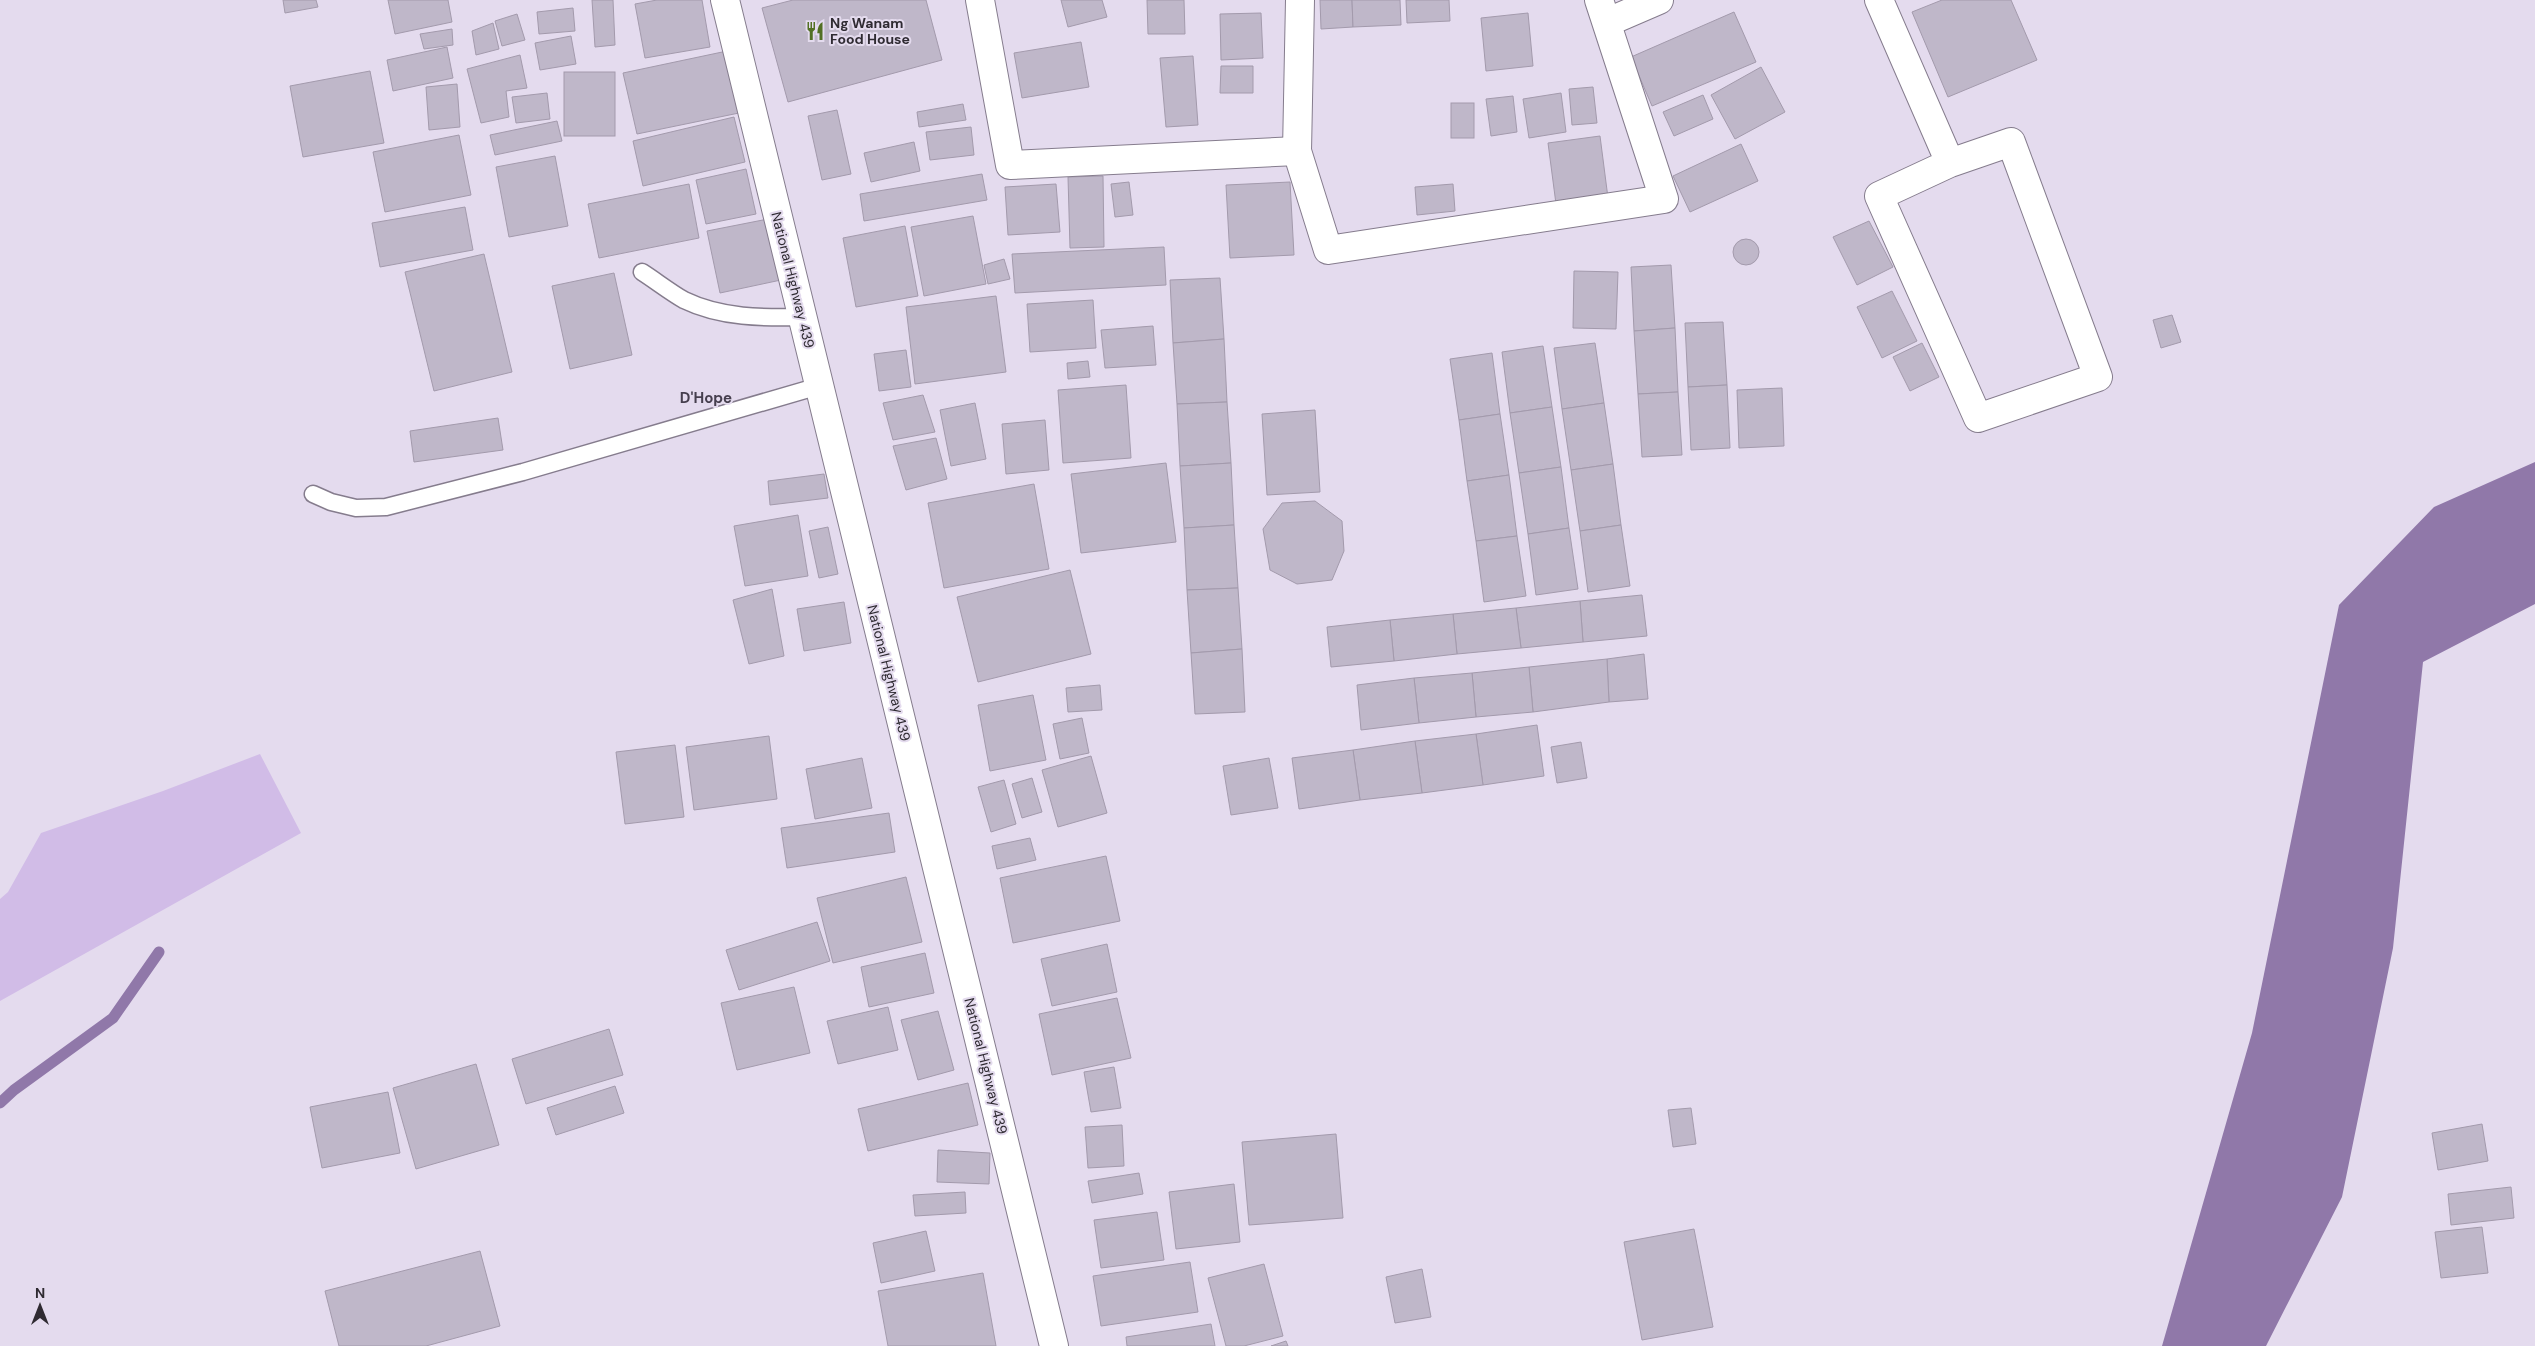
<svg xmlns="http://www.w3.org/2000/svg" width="2535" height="1346" font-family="'DM Sans',sans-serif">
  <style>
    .green { fill: #d1bce7 }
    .water { fill: #9078a9 }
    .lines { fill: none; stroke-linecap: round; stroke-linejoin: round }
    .stream { stroke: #9078a9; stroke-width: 11 }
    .building { fill: #bfb7c9; stroke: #a39aac }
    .service-casing { stroke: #857c8d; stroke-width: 19 }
    .minor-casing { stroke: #857c8d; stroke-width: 30 }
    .primary-casing { stroke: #857c8d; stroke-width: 30 }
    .service { stroke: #fff; stroke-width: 16 }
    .minor { stroke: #fff; stroke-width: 28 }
    .primary { stroke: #fff; stroke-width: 28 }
    .labels { text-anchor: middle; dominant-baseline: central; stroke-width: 4; stroke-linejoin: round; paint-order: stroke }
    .poi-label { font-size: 14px; font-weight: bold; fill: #2f2b32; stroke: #e4dbee; text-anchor: start }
    .street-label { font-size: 14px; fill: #2f2b32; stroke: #e4dbee }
    .neighbourhood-label { font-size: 15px; font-weight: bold; fill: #463f4e; stroke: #e4dbee }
  </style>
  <rect width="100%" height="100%" fill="#e4dbee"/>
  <polygon class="green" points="260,754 301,833 0,1001 0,899 8,892 41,833 163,791"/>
  <polygon class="water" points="2535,462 2535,604 2423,662 2393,948 2342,1197 2266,1346 2162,1346 2252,1033 2339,605 2434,507"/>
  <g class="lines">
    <polyline class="stream" points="0,1103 14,1090 113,1018 159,952"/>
  </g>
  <g class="building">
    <polygon points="283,0 316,0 318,7 285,13"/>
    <polygon points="388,0 448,0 452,22 395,34"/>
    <polygon points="592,0 613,0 615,45 595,47"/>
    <polygon points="657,0 702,0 710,47 645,58 635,4"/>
    <polygon points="793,0 926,0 942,60 788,102 762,8"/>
    <polygon points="1061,0 1102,0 1107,17 1068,27"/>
    <polygon points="1147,0 1184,0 1185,34 1148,34"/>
    <polygon points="1320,0 1352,0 1353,27 1321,29"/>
    <polygon points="1352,0 1400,0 1401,25 1353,27"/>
    <polygon points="1406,0 1449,0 1450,21 1407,23"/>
    <polygon points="1942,0 2011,0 2037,60 1948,97 1912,12"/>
    <polygon points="573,8 575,31 539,34 537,12"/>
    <polygon points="1734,12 1756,62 1652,106 1631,57"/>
    <polygon points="1261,13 1263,58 1221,60 1220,14"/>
    <polygon points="1528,13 1533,66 1486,71 1481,18"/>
    <polygon points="517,14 525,40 502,46 495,21"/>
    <polygon points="493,23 499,49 476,55 472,31"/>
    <polygon points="452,29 453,45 424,49 420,34"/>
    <polygon points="571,36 576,64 540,70 535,43"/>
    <polygon points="1081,42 1089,87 1022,98 1014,53"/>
    <polygon points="447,47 453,78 393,91 387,60"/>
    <polygon points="727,51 739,113 637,134 623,73"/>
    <polygon points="520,55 527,88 506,91 509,117 481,123 467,69"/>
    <polygon points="1193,56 1198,125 1166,127 1160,58"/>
    <polygon points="1221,66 1253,66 1253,93 1220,93"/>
    <polygon points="1761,67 1785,112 1735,139 1711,95"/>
    <polygon points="370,71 384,143 303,157 290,86"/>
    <rect x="564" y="72" width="51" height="64"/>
    <polygon points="457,84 460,127 429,130 426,87"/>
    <polygon points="1593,87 1597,123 1572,125 1569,89"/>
    <polygon points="547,93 550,119 516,123 512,97"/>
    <polygon points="1561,93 1566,132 1529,138 1523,99"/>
    <polygon points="1703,95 1713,119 1674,136 1663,112"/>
    <polygon points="1513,96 1517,132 1491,136 1486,99"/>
    <rect x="1451" y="103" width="23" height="35"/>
    <polygon points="963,104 966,120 919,127 917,112"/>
    <polygon points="837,110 851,174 822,180 808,116"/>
    <polygon points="734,117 745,162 643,186 633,141"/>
    <polygon points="557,121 562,141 495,155 490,135"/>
    <polygon points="971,127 974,155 930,160 926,132"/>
    <polygon points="459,135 471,195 385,212 373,152"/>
    <polygon points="1600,136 1608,198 1556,204 1548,143"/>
    <polygon points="914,142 920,171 871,182 864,153"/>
    <polygon points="1741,144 1758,181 1690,212 1673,176"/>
    <polygon points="555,156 568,226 509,237 496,167"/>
    <polygon points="746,169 756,214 706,224 696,180"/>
    <polygon points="982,174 987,200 864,221 860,194"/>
    <polygon points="1103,176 1104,247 1070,248 1068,177"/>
    <polygon points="1129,182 1133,215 1115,217 1111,184"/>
    <polygon points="1290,182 1294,255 1230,258 1226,185"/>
    <polygon points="689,184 699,238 599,258 588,204"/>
    <polygon points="1056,184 1060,232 1008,235 1005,187"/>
    <polygon points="1453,184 1455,211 1417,215 1415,187"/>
    <polygon points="465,207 473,250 380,267 372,223"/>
    <polygon points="973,216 986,284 924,296 911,227"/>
    <polygon points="768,219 781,280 720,293 707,231"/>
    <polygon points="1869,221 1893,267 1857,285 1833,237"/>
    <polygon points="905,226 918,296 856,307 843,238"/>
    <circle cx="1746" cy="252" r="13"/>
    <polygon points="1164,247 1166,285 1015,293 1012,254"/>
    <polygon points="484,254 512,372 434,391 405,272"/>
    <polygon points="1004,259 1010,279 988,284 984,265"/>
    <polygon points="1671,265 1675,328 1634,331 1631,267"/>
    <polygon points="1574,271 1618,272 1616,329 1573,328"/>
    <polygon points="614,273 632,355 570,369 552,286"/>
    <polygon points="1220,278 1224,339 1173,343 1170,280"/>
    <polygon points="1892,291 1917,341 1882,358 1857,307"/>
    <polygon points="996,296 1006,372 915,384 906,307"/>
    <polygon points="1093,300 1096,348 1030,352 1027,304"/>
    <polygon points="2172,315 2181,342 2161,348 2153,320"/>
    <polygon points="1723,322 1727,385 1688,387 1685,323"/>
    <polygon points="1153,326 1156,365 1105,368 1101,330"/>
    <polygon points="1675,328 1678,392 1638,394 1634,331"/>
    <polygon points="1224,339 1227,402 1177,404 1173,343"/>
    <polygon points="1595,343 1604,403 1562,409 1554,348"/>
    <polygon points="1922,343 1939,377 1910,391 1893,357"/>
    <polygon points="1543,346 1552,407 1510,413 1502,352"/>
    <polygon points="906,350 911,387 879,391 874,354"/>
    <polygon points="1492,353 1500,414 1459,420 1450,359"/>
    <polygon points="1088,361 1090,377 1068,379 1067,363"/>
    <polygon points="1126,385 1131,458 1063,463 1058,390"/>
    <polygon points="1727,385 1730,448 1691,450 1688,387"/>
    <polygon points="1782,388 1784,446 1739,448 1737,390"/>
    <polygon points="1678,392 1682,455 1642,457 1638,394"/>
    <polygon points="923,395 935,432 893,440 883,403"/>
    <polygon points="1227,402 1231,463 1180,466 1177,404"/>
    <polygon points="975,403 986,459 951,466 940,410"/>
    <polygon points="1604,403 1613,464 1571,470 1562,409"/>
    <polygon points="1552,407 1561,467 1519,473 1510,413"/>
    <polygon points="1315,410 1320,492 1267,495 1262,414"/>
    <polygon points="1500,414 1509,475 1467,481 1459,420"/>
    <polygon points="498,418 503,450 414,462 410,431"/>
    <polygon points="1045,420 1049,470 1006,474 1002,424"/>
    <polygon points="936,438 947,479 906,490 893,446"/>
    <polygon points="1166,463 1176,542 1081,553 1071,474"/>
    <polygon points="1231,463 1234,525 1184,528 1180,466"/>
    <polygon points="1613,464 1621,525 1580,531 1571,470"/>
    <polygon points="1561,467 1569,528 1528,534 1519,473"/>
    <polygon points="824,474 828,498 770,505 768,481"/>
    <polygon points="1509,475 1517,536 1476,541 1467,481"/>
    <polygon points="1034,484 1049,569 944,588 928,503"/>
    <polygon points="1315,501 1342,521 1344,551 1332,580 1297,584 1270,570 1263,529 1282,503"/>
    <polygon points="798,515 808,576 745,586 734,526"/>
    <polygon points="1234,525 1238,588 1187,590 1184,528"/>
    <polygon points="1621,525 1630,586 1588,592 1580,531"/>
    <polygon points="828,527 838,574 819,578 809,531"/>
    <polygon points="1569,528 1578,589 1536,595 1528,534"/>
    <polygon points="1517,536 1526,596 1484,602 1476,541"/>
    <polygon points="1070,570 1091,654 978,682 957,597"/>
    <polygon points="1238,588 1242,649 1191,653 1187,590"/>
    <polygon points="772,589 784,656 749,664 733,600"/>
    <polygon points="1642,595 1647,636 1583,642 1580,601"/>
    <polygon points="1580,601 1583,642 1521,648 1516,608"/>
    <polygon points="844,602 851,643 804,651 797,609"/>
    <polygon points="1516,608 1521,648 1457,654 1453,614"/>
    <polygon points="1453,614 1457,654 1394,661 1390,620"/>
    <polygon points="1390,620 1394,661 1331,667 1327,627"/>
    <polygon points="1242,649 1245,712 1195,714 1191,653"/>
    <polygon points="1644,654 1648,699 1609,702 1607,659"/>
    <polygon points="1607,659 1609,702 1533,712 1529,667"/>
    <polygon points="1529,667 1533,712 1476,717 1472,673"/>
    <polygon points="1472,673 1476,717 1419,723 1414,678"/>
    <polygon points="1414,678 1419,723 1361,730 1357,685"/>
    <polygon points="1100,685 1102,710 1068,712 1066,688"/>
    <polygon points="1033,695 1046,760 990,771 978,705"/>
    <polygon points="1082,718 1089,753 1060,759 1053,724"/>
    <polygon points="1537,725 1544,776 1483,785 1476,734"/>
    <polygon points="1476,734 1483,785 1422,793 1415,741"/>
    <polygon points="769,736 777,799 694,810 686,747"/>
    <polygon points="1415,741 1422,793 1360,800 1353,750"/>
    <polygon points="1581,742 1587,778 1557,783 1551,747"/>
    <polygon points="675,745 684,817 625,824 616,752"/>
    <polygon points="1353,750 1360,800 1299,809 1292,758"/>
    <polygon points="1091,756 1107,813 1058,827 1042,770"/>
    <polygon points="862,758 872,808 815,819 806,769"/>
    <polygon points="1269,758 1278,808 1231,815 1223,766"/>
    <polygon points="1032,778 1042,812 1022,818 1012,784"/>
    <polygon points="1004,780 1016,824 991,832 978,787"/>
    <polygon points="889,813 895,852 787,868 781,828"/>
    <polygon points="1030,838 1036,860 997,869 992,846"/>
    <polygon points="1106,856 1120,921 1013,943 1000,878"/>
    <polygon points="906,877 922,942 833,963 817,898"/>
    <polygon points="817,922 830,961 739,990 726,950"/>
    <polygon points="1107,944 1117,992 1052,1006 1041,959"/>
    <polygon points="925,953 934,993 869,1007 861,967"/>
    <polygon points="794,987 810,1053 737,1070 721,1003"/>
    <polygon points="1117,998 1131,1058 1052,1075 1039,1014"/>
    <polygon points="888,1007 898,1050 838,1064 827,1021"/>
    <polygon points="938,1011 954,1070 918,1080 901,1020"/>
    <polygon points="609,1029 623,1075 526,1104 512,1059"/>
    <polygon points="476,1064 499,1145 416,1169 393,1088"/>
    <polygon points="1114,1067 1121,1108 1091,1112 1084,1072"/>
    <polygon points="968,1083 978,1125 868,1151 858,1109"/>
    <polygon points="615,1086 624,1113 556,1135 547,1108"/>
    <polygon points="388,1092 400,1153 322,1168 310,1107"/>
    <polygon points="1691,1108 1696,1144 1673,1147 1668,1110"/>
    <polygon points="2482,1124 2488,1161 2438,1170 2432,1133"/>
    <polygon points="1122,1125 1124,1166 1088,1168 1085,1127"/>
    <polygon points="1336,1134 1343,1218 1249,1225 1242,1142"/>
    <polygon points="938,1150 990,1153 989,1184 937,1182"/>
    <polygon points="1139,1173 1143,1194 1092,1203 1088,1181"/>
    <polygon points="1234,1184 1240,1242 1176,1249 1169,1192"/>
    <polygon points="2511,1187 2514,1218 2451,1225 2448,1194"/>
    <polygon points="965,1192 966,1213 915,1216 913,1195"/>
    <polygon points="1157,1212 1164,1260 1101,1268 1094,1220"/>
    <polygon points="2482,1227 2488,1273 2441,1278 2435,1232"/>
    <polygon points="1694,1229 1713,1327 1642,1340 1624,1242"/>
    <polygon points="926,1231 935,1271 881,1283 873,1243"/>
    <polygon points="480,1251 500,1326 426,1346 339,1346 325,1291"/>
    <polygon points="1190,1262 1198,1312 1101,1326 1093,1276"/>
    <polygon points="1264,1264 1283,1336 1244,1346 1226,1346 1208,1278"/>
    <polygon points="1422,1269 1431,1317 1395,1323 1386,1277"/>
    <polygon points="983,1273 996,1346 888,1346 878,1291"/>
    <polygon points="1211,1324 1215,1346 1127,1346 1126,1337"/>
    <polygon points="1286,1341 1288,1346 1271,1346"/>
  </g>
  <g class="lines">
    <g class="service-casing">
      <g id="service">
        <path d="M642,272C656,281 670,292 684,300C721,318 763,318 803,317"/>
        <polyline points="313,494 331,502 356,508 386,507 523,472 819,386"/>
      </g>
    </g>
    <g class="minor-casing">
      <g id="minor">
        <polyline points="980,0 1010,165 1297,151"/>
        <polyline points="1300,0 1297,151 1328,250 1664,199 1599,0"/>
        <polyline points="1879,0 1950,163 1879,196 1978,418 2098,377 2011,142 1950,163"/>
        <polyline points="1608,22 1659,0"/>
      </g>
    </g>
    <g class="primary-casing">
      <polyline id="primary" points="725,0 1054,1346"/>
    </g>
    <use href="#service" class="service"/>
    <use href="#minor" class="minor"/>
    <use href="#primary" class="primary"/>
  </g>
  <defs>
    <g id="restaurant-bare" transform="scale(1.5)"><path d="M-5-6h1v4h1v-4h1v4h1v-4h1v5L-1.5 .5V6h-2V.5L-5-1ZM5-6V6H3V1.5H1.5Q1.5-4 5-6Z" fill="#537024" stroke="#e4dbee" stroke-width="2.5" paint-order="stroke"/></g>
  </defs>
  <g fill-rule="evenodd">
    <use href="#restaurant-bare" x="815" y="31"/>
  </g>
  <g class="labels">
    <g class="poi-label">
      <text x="830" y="23">Ng Wanam<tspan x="830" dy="16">Food House</tspan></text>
    </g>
    <g class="street-label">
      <text transform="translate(793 280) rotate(76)">National Highway 439</text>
      <text transform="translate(889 673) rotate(76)">National Highway 439</text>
      <text transform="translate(986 1066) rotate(76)">National Highway 439</text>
    </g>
    <g class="neighbourhood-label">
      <text x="706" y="398">D'Hope</text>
    </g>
  </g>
  <g transform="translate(40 1306)" stroke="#e4dbee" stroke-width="4" paint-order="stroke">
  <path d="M0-4L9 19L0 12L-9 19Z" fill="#2f2b32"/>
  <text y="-8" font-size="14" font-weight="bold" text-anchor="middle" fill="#2f2b32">N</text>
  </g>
</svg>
